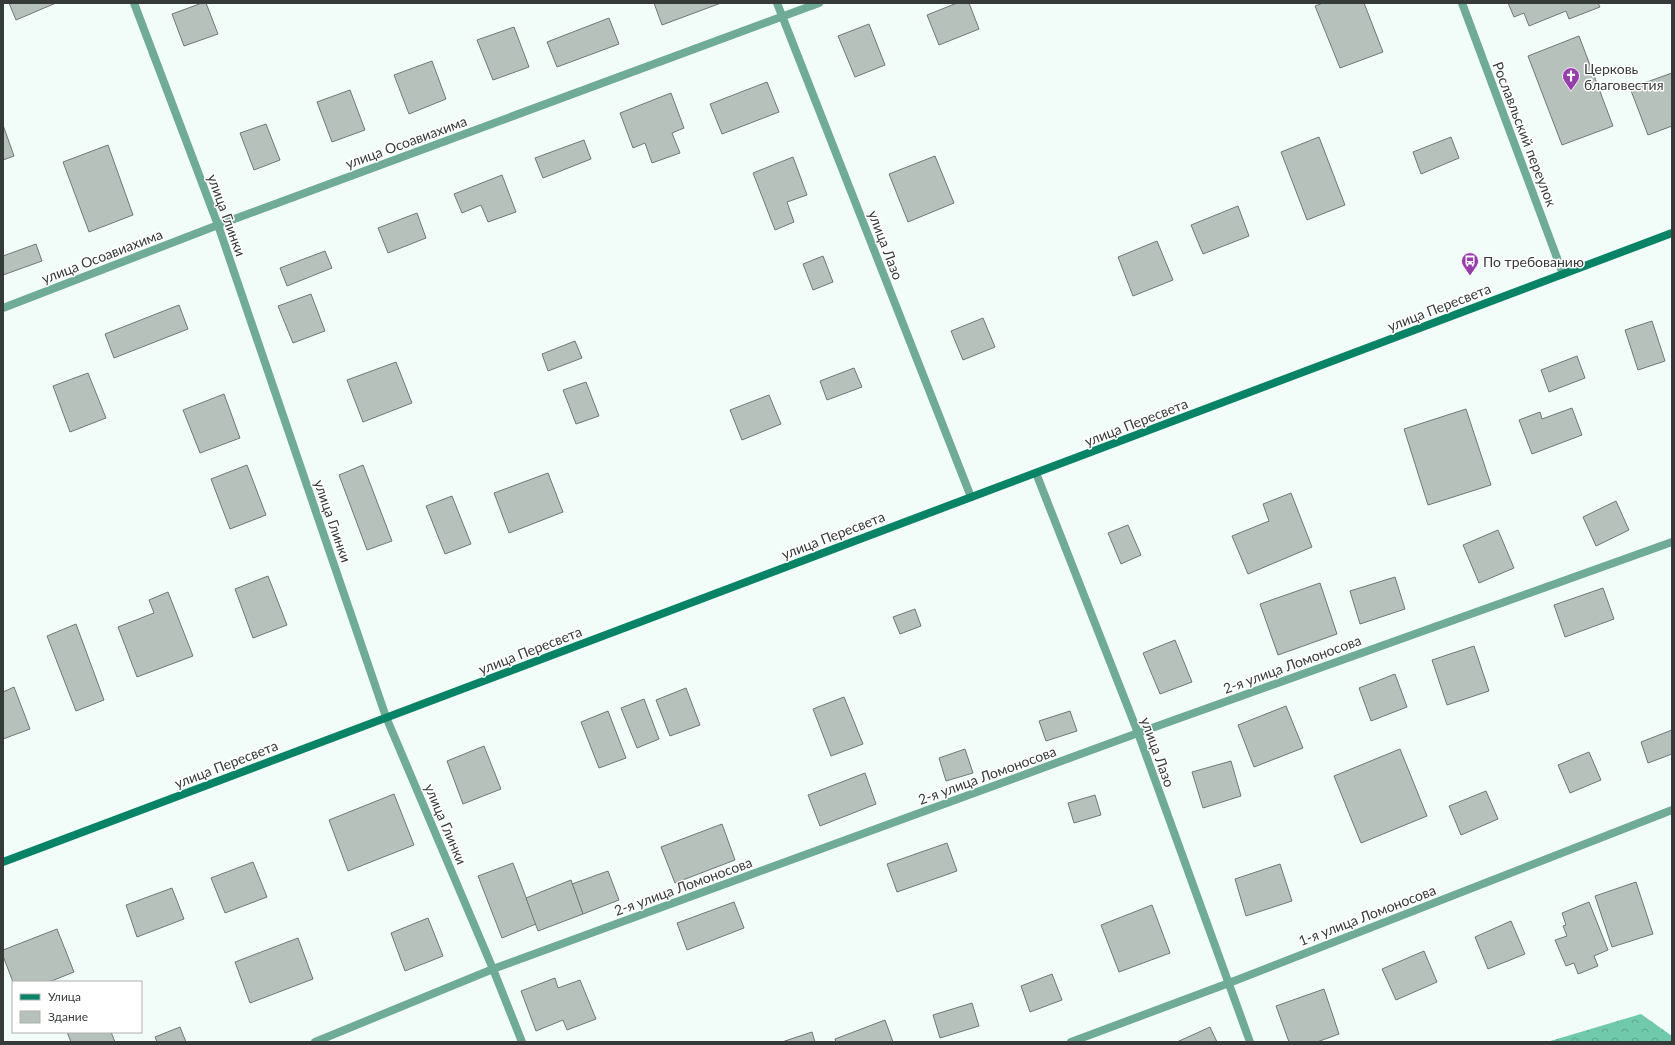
<svg xmlns="http://www.w3.org/2000/svg" width="1675" height="1045" font-family="Lato,sans-serif">
  <style>
    .forest { fill: url(#forest-crowns) }
    .building { fill: #b6c1bc; stroke: #6f7874 }
    .lines { fill: none; stroke-linecap: round; stroke-linejoin: round }
    .minor { stroke: #6fab96; stroke-width: 8 }
    .secondary { stroke: #098366; stroke-width: 8 }
    .labels { text-anchor: middle; dominant-baseline: central; stroke-width: 3; stroke-linejoin: round; paint-order: stroke }
    .poi-label { font-size: 14px; fill: #363a38; stroke: #fff; text-anchor: start }
    .street-label { font-size: 14px; fill: #363a38; stroke: #fff }
  </style>
  <defs>
    <pattern id="forest-crowns" width="20" height="18" patternUnits="userSpaceOnUse"><rect width="20" height="18" fill="#71c9ab"/><path d="M2 6a3 3 0 1 1 6 0M12 15a3 3 0 1 1 6 0" fill="none" stroke="#5ea48c"/></pattern>
  </defs>
  <rect width="100%" height="100%" fill="#f2fdf9"/>
  <polygon class="forest" points="1641,1014 1672,1036 1672,1042 1547,1042"/>
  <g class="building">
    <polygon points="9,3 56,3 16,20"/>
    <polygon points="202,3 206,3 218,34 184,46 172,14"/>
    <polygon points="654,3 721,3 662,25"/>
    <polygon points="957,3 969,3 979,29 939,45 927,15"/>
    <polygon points="1323,3 1364,3 1383,52 1340,68 1315,6"/>
    <polygon points="1508,3 1598,3 1600,7 1569,19 1566,11 1529,26 1524,13 1514,17"/>
    <polygon points="609,18 619,44 557,67 547,42"/>
    <polygon points="869,24 885,65 855,77 838,36"/>
    <polygon points="514,27 529,67 493,80 477,40"/>
    <polygon points="1579,36 1613,126 1562,145 1528,56"/>
    <polygon points="432,61 446,99 409,114 394,75"/>
    <polygon points="1672,73 1672,126 1648,135 1630,88"/>
    <polygon points="767,82 779,112 722,134 710,104"/>
    <polygon points="350,90 365,130 332,142 317,102"/>
    <polygon points="671,93 684,128 672,133 680,153 652,163 645,143 633,148 620,113"/>
    <polygon points="266,124 280,160 254,170 240,133"/>
    <polygon points="3,125 14,156 3,160"/>
    <polygon points="1319,137 1345,205 1307,220 1281,152"/>
    <polygon points="1451,137 1459,158 1421,174 1413,152"/>
    <polygon points="584,140 591,159 543,178 535,158"/>
    <polygon points="108,145 133,215 89,232 63,162"/>
    <polygon points="935,156 954,203 908,222 889,174"/>
    <polygon points="793,157 807,195 787,202 794,222 775,230 753,173"/>
    <polygon points="502,175 516,212 488,222 481,205 462,213 454,194"/>
    <polygon points="1238,206 1249,236 1203,254 1191,225"/>
    <polygon points="417,213 426,238 388,253 378,228"/>
    <polygon points="1157,241 1173,280 1133,296 1118,257"/>
    <polygon points="36,244 42,261 3,275 3,256"/>
    <polygon points="325,251 332,268 287,286 280,268"/>
    <polygon points="823,256 833,282 813,290 803,264"/>
    <polygon points="311,294 325,331 293,343 278,306"/>
    <polygon points="179,305 188,329 114,358 105,334"/>
    <polygon points="983,318 995,347 963,360 951,331"/>
    <polygon points="1652,321 1665,361 1638,370 1625,330"/>
    <polygon points="575,341 582,358 548,371 542,354"/>
    <polygon points="1577,356 1585,378 1549,392 1541,370"/>
    <polygon points="396,362 412,403 363,422 347,380"/>
    <polygon points="854,368 862,387 827,400 820,381"/>
    <polygon points="88,373 106,418 70,432 53,386"/>
    <polygon points="586,382 599,416 576,424 563,390"/>
    <polygon points="224,394 240,438 200,453 183,410"/>
    <polygon points="769,395 781,424 742,440 730,410"/>
    <polygon points="1572,408 1582,435 1532,454 1519,420 1540,412 1542,419"/>
    <polygon points="1466,409 1491,485 1428,505 1404,429"/>
    <polygon points="247,465 266,515 230,529 211,479"/>
    <polygon points="363,465 392,541 367,550 339,475"/>
    <polygon points="548,473 563,512 509,533 494,493"/>
    <polygon points="1291,493 1312,547 1248,574 1232,536 1269,521 1263,504"/>
    <polygon points="452,496 471,544 445,554 426,506"/>
    <polygon points="1616,501 1629,530 1596,546 1583,517"/>
    <polygon points="1128,525 1141,555 1121,564 1108,533"/>
    <polygon points="1498,530 1514,568 1479,583 1463,545"/>
    <polygon points="268,576 287,625 253,638 235,589"/>
    <polygon points="1395,577 1405,609 1360,624 1350,591"/>
    <polygon points="1320,583 1337,634 1278,655 1260,604"/>
    <polygon points="1603,588 1614,619 1565,637 1554,605"/>
    <polygon points="168,592 193,656 137,677 118,627 154,613 149,600"/>
    <polygon points="915,609 921,626 900,634 893,617"/>
    <polygon points="76,624 104,700 76,711 47,636"/>
    <polygon points="1175,640 1192,682 1160,694 1143,653"/>
    <polygon points="1474,646 1489,691 1447,705 1432,660"/>
    <polygon points="1395,674 1407,707 1371,721 1359,688"/>
    <polygon points="14,687 30,729 3,739 3,692"/>
    <polygon points="686,688 700,725 670,736 656,700"/>
    <polygon points="844,697 863,744 831,756 813,709"/>
    <polygon points="644,699 659,739 637,748 621,708"/>
    <polygon points="1286,706 1303,748 1254,767 1238,725"/>
    <polygon points="608,711 626,758 599,768 581,722"/>
    <polygon points="1070,711 1077,731 1046,741 1039,721"/>
    <polygon points="1672,730 1672,754 1648,763 1641,742"/>
    <polygon points="484,746 501,789 463,804 447,761"/>
    <polygon points="965,749 973,773 946,781 939,758"/>
    <polygon points="1400,749 1427,816 1361,843 1334,776"/>
    <polygon points="1589,752 1601,780 1570,793 1558,765"/>
    <polygon points="1231,761 1241,796 1203,808 1192,772"/>
    <polygon points="865,773 876,804 820,826 808,795"/>
    <polygon points="1486,791 1498,819 1461,835 1449,806"/>
    <polygon points="394,794 414,845 348,871 329,820"/>
    <polygon points="1095,795 1101,815 1074,823 1068,803"/>
    <polygon points="722,824 735,860 675,883 661,847"/>
    <polygon points="947,843 957,871 897,892 887,864"/>
    <polygon points="253,862 267,897 225,913 211,878"/>
    <polygon points="513,863 536,924 502,938 478,876"/>
    <polygon points="1280,864 1292,901 1246,916 1235,879"/>
    <polygon points="608,871 619,900 583,914 572,884"/>
    <polygon points="571,880 583,914 538,931 526,898"/>
    <polygon points="1636,882 1653,934 1612,947 1595,896"/>
    <polygon points="172,888 184,919 137,937 126,905"/>
    <polygon points="734,902 744,928 687,950 677,923"/>
    <polygon points="1589,902 1608,950 1594,956 1598,966 1578,974 1574,963 1566,966 1555,940 1567,936 1563,926 1566,925 1562,913"/>
    <polygon points="1152,905 1170,953 1119,972 1101,925"/>
    <polygon points="428,918 443,956 405,971 391,933"/>
    <polygon points="1511,921 1525,954 1488,969 1475,937"/>
    <polygon points="57,929 74,972 49,982 13,982 3,956 3,950"/>
    <polygon points="298,938 313,979 250,1003 235,962"/>
    <polygon points="1424,951 1437,982 1396,1000 1382,969"/>
    <polygon points="1052,974 1062,1000 1030,1012 1021,986"/>
    <polygon points="555,978 558,988 580,980 596,1019 567,1030 563,1020 536,1031 521,991"/>
    <polygon points="1324,989 1339,1034 1317,1042 1289,1042 1276,1006"/>
    <polygon points="972,1003 979,1026 940,1038 933,1015"/>
    <polygon points="885,1020 893,1042 836,1042 835,1039"/>
    <polygon points="180,1027 186,1042 157,1042 155,1037"/>
    <polygon points="1210,1027 1217,1042 1177,1042"/>
    <polygon points="67,1032 111,1032 115,1042 71,1042"/>
    <polygon points="812,1032 815,1042 782,1042"/>
  </g>
  <g class="lines">
    <g class="minor">
      <polyline points="134,3 218,225 386,717 493,969 522,1042"/>
      <polyline points="777,3 971,497"/>
      <polyline points="1462,3 1563,274"/>
      <polyline points="3,308 218,225 819,3"/>
      <polyline points="1036,473 1138,733 1250,1042"/>
      <polyline points="315,1042 493,969 1138,733 1672,542"/>
      <polyline points="1071,1042 1229,983 1672,810"/>
    </g>
    <polyline class="secondary" points="3,862 1672,233"/>
  </g>
  <defs>
    <g id="church-pin" transform="scale(0.9)"><path d="M0 17L-7.5 6A9.5 9.5 0 1 1 7.5 6Z" fill="#963eaa" stroke="#fff"/><path d="M-1.2-6h2.4v3.5h3.3v2.4h-3.3V6h-2.4V-.1h-3.3v-2.4h3.3Z" fill="#fff"/></g>
    <g id="bus-pin" transform="scale(0.9)"><path d="M0 17L-7.5 6A9.5 9.5 0 1 1 7.5 6Z" fill="#963eaa" stroke="#fff"/><path d="M-5-6H5V4H4V6H2V4H-2V6H-4V4H-5ZM-3.5-4V0h7V-4ZM-3.5 1.2v1.5H-2V1.2ZM2 1.2v1.5H3.5V1.2Z" fill="#fff"/></g>
  </defs>
  <g fill-rule="evenodd">
    <use href="#church-pin" x="1571" y="76"/>
    <use href="#bus-pin" x="1470" y="261"/>
  </g>
  <g class="labels">
    <g class="poi-label">
      <text x="1584" y="68">Церковь<tspan x="1584" dy="16">благовестия</tspan></text>
      <text x="1483" y="261">По требованию</text>
    </g>
    <g class="street-label">
      <text transform="translate(1525 134) rotate(69)">Рославльский переулок</text>
      <text transform="translate(406 142) rotate(-20)">улица Осоавиахима</text>
      <text transform="translate(227 215) rotate(70)">улица Глинки</text>
      <text transform="translate(886 245) rotate(69)">улица Лазо</text>
      <text transform="translate(102 256) rotate(-21)">улица Осоавиахима</text>
      <text transform="translate(1439 307) rotate(-21)">улица Пересвета</text>
      <text transform="translate(1136 422) rotate(-21)">улица Пересвета</text>
      <text transform="translate(333 521) rotate(71)">улица Глинки</text>
      <text transform="translate(833 535) rotate(-21)">улица Пересвета</text>
      <text transform="translate(530 650) rotate(-21)">улица Пересвета</text>
      <text transform="translate(1292 664) rotate(-20)">2-я улица Ломоносова</text>
      <text transform="translate(1158 752) rotate(70)">улица Лазо</text>
      <text transform="translate(226 764) rotate(-21)">улица Пересвета</text>
      <text transform="translate(987 775) rotate(-20)">2-я улица Ломоносова</text>
      <text transform="translate(446 824) rotate(67)">улица Глинки</text>
      <text transform="translate(683 886) rotate(-20)">2-я улица Ломоносова</text>
      <text transform="translate(1367 915) rotate(-21)">1-я улица Ломоносова</text>
    </g>
  </g>
  <rect width="1675" height="1045" fill="none" stroke="#363a38" stroke-width="8"/>
  <rect x="12" y="981" width="130" height="52" fill="#ffffff" stroke="#afb0af"/>
  <rect x="20" y="994" width="20" height="6" fill="#098366" stroke="#afb0af"/>
  <text x="48" y="1001" font-size="12" fill="#363a38">Улица</text>
  <rect x="20" y="1011" width="20" height="12" fill="#b6c1bc" stroke="#afb0af"/>
  <text x="48" y="1021" font-size="12" fill="#363a38">Здание</text>
</svg>
